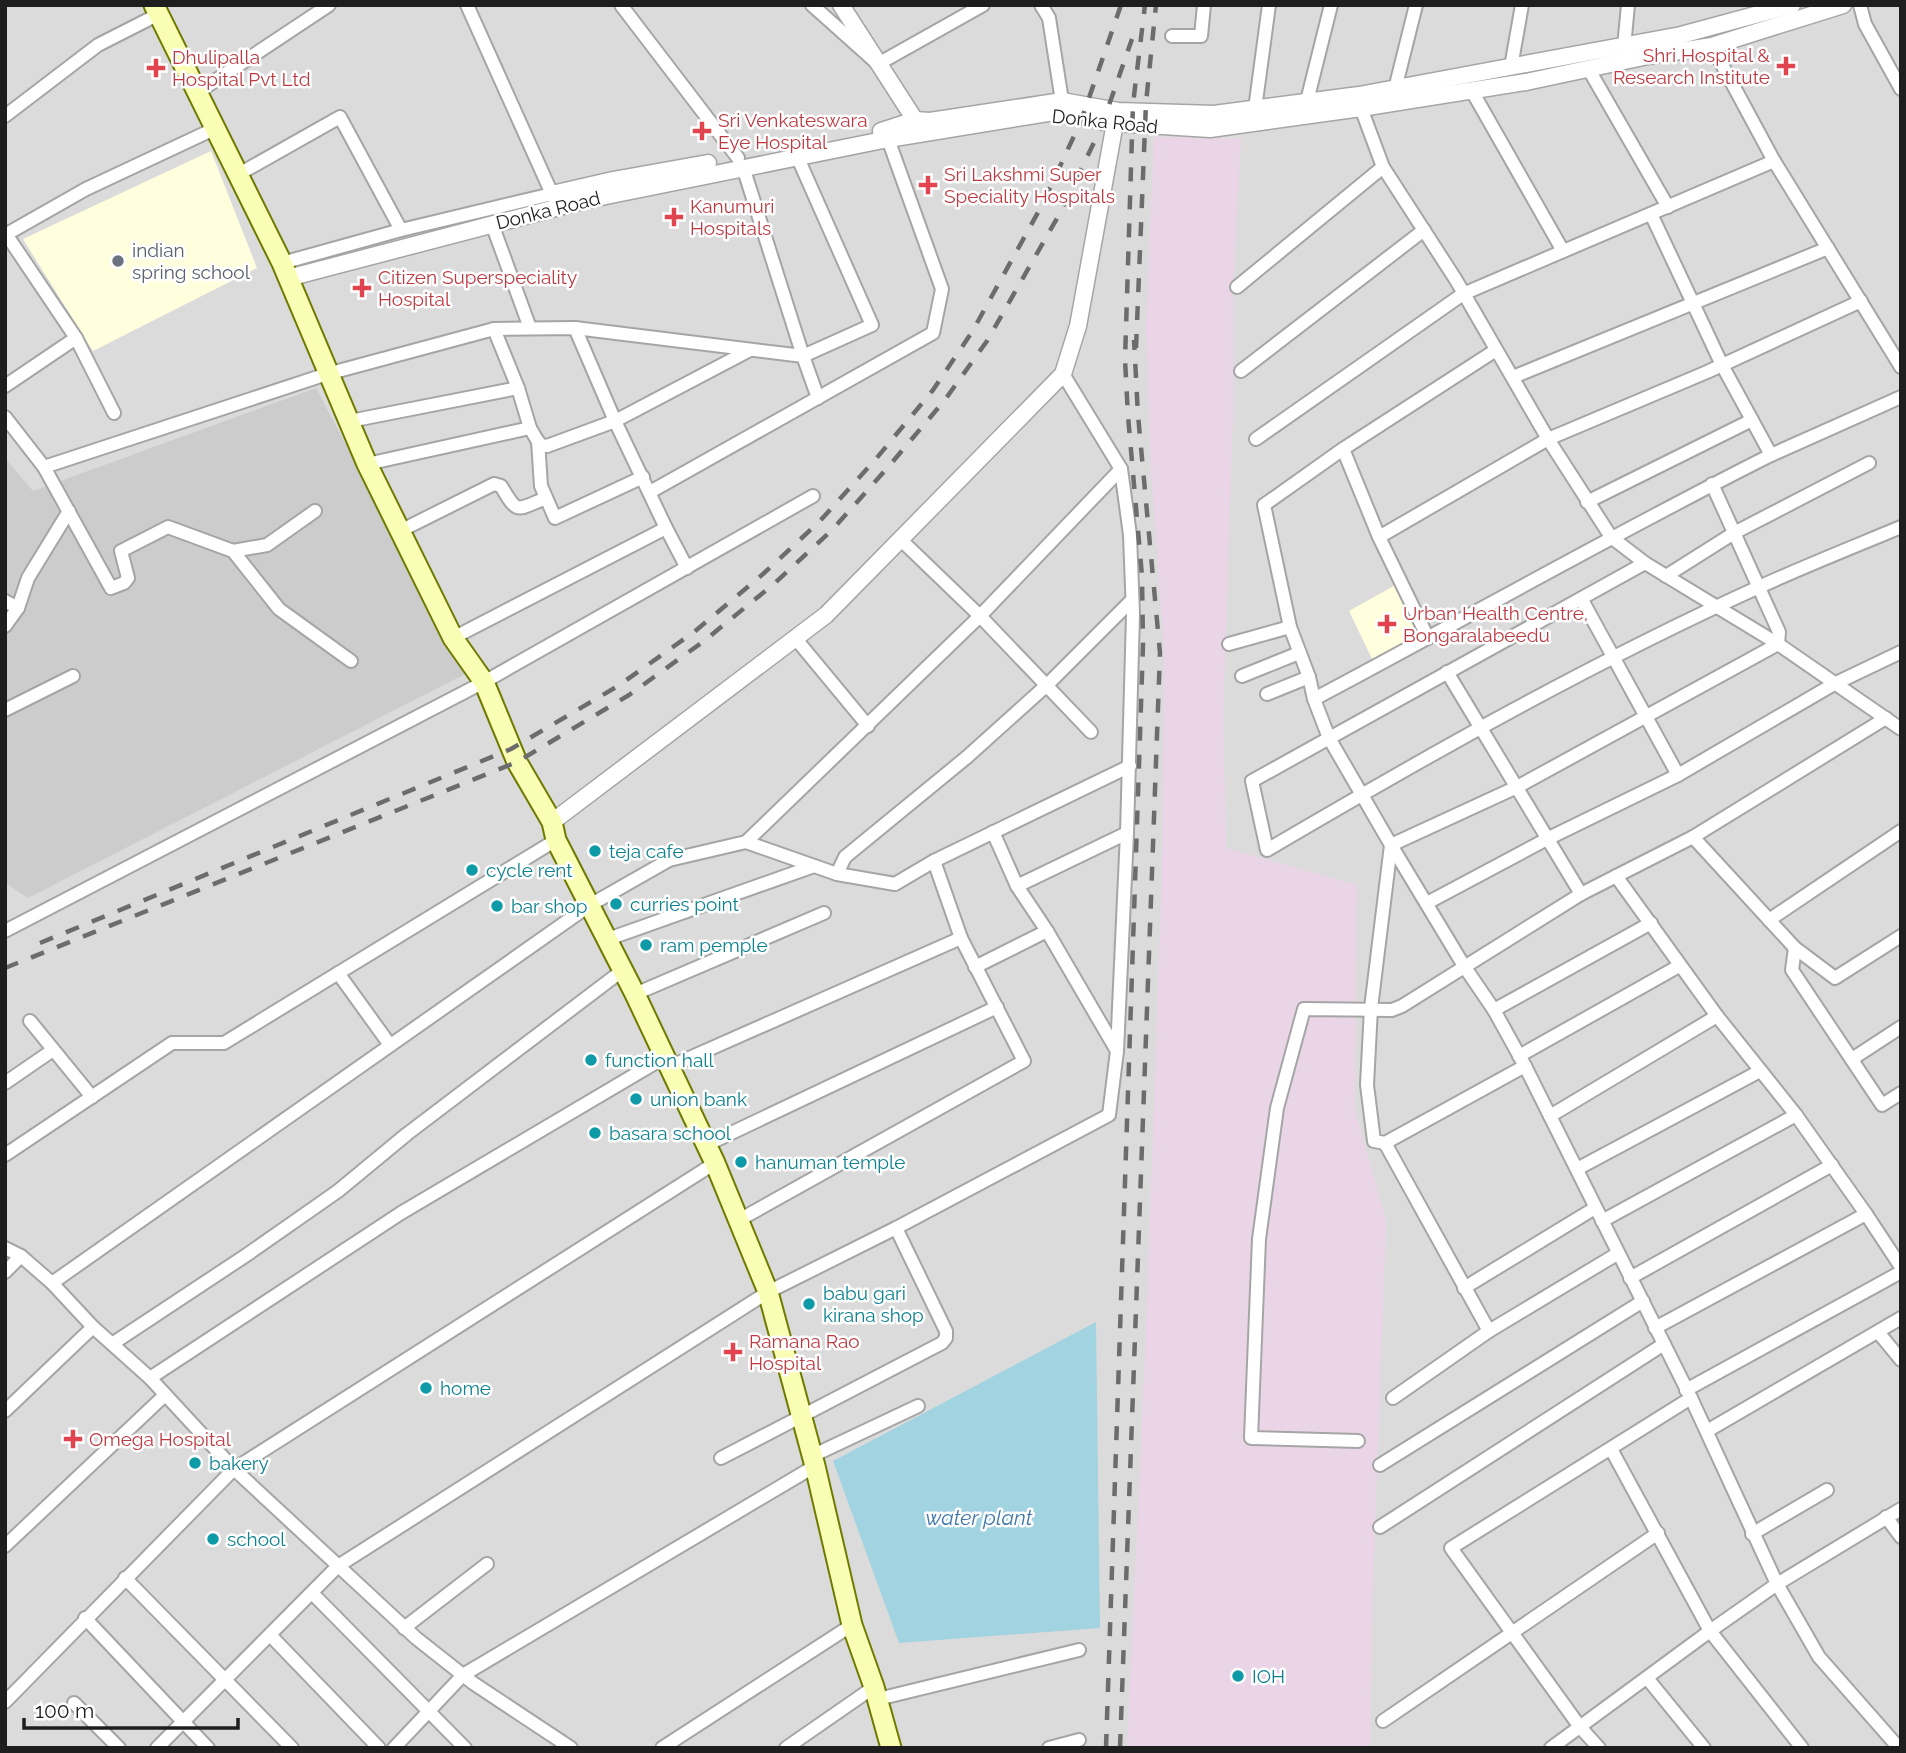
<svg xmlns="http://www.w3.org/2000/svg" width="1906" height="1753" font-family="Raleway,sans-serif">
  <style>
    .residential { fill: #dcdbdb }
    .industrial { fill: #ead5e6 }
    .education { fill: #ffffde }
    .religious { fill: #ccc }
    .water { fill: #a1d3e0 }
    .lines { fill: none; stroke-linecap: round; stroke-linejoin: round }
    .minor-casing { stroke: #a5a5a5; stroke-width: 16 }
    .tertiary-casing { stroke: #a5a5a5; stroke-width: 19 }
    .secondary-casing { stroke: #6e7b00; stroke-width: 23 }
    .minor { stroke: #fff; stroke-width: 12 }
    .tertiary { stroke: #fff; stroke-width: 16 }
    .secondary { stroke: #fafdb4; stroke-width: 19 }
    .rail { stroke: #6c6c6c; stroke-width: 4.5; stroke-dasharray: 14 14; stroke-linecap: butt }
    .health-dot { fill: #e0444e; stroke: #fff; stroke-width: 2.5 }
    .worship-dot { fill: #6b7280; stroke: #fff; stroke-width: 2.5 }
    .culture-dot { fill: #0f9aa8; stroke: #fff; stroke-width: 2.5 }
    .labels { text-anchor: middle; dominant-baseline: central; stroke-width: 5; stroke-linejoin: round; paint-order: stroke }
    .health-label { font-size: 19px; fill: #be3a42; stroke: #fff; text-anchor: start }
    .street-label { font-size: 19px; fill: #1e1e1e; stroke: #fff }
    .worship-label { font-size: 19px; fill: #5b616d; stroke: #fff; text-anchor: start }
    .culture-label { font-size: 19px; fill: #0d838f; stroke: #fff; text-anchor: start }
    .water-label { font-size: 21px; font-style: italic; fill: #4178ac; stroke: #fff }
  </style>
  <rect width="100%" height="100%" fill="#f0ece4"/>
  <rect class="residential" x="5" y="5" width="1896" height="1743"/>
  <polygon class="industrial" points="1154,137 1241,138 1233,288 1233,413 1223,718 1226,848 1357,885 1355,1110 1386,1221 1373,1586 1370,1748 1127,1748 1145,1358 1162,876 1164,648 1151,471 1146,327"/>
  <g class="education">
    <polygon points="211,151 257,268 93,351 23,239"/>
    <polygon points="1399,583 1426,637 1375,665 1349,611"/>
  </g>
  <polygon class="religious" points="316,388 467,673 28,898 5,883 5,458 33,491"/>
  <polygon class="water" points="1096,1322 1100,1628 899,1643 833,1461"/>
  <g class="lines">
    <g class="minor-casing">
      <g id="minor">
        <polyline points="621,5 738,158"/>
        <polyline points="812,5 878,64 983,5"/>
        <polyline points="1041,5 1049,18 1062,101"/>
        <polyline points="1860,5 1865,24 1901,89"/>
        <polyline points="1172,36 1201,36 1204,5"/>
        <polyline points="1712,46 1774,161 1901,367"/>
        <polyline points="1624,47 1628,5"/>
        <polyline points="1511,67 1522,5"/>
        <polyline points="1588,68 1668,207"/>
        <polyline points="1395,89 1416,5"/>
        <polyline points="1472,91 1563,251"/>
        <polyline points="198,92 329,5"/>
        <polyline points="1307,101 1331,5"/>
        <polyline points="1361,108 1383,167 1456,280 1548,439 1611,537 1645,563 1778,644 1901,729"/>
        <polyline points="1255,109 1269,5"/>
        <polyline points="5,116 98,45 159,14"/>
        <polyline points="743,167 803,356 872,325 797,156"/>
        <polyline points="239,174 340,117 401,230"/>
        <polyline points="1651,214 1722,365 1752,420"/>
        <polyline points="492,224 530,328"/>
        <polyline points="6,234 76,338 114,413"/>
        <polyline points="5,235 86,189 216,128"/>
        <polyline points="282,263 401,230 552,194 467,5"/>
        <polyline points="1237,287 1383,167"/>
        <polyline points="575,328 615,421 666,528"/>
        <polyline points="1241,371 1424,230"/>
        <polyline points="1513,377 1828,248"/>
        <polyline points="5,386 76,338"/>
        <polyline points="5,417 44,467 111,588 124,583 128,578 121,551 168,527 233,551 279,609 351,661"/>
        <polyline points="350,421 518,388"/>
        <polyline points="530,428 540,445 547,446 615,421 750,350"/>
        <polyline points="1256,439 1463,294 1774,161"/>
        <polyline points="538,441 541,486 555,518 643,477"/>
        <path d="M1343,449L1264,505L1290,627L1309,677L1314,699C1467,618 1617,532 1771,455L1752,420L1587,502"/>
        <polyline points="1771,455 1901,397"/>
        <polyline points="367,464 530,428 518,388 494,329"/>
        <polyline points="44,467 327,374 494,329 575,328 803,356 818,398"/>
        <polyline points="1712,484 1779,632 1778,644 1517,787 1391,845 1464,966 1494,1010 1525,1066 1691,1398 1777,1584 1819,1657 1899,1748"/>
        <polyline points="650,492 933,333 942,289 888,139"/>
        <path d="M400,531L494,484L501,486C518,515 516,510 546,498"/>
        <polyline points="1379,537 1548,439 1707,372 1861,301"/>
        <polyline points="900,539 980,616 1091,732"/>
        <polyline points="233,551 267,545 315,511"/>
        <path d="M1645,563L1252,781L1267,850C1427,756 1589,664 1759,587C1805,566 1853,547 1901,527"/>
        <polyline points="1666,576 1734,533 1869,463"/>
        <polyline points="1582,600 1678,775"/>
        <polyline points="5,601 18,608"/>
        <polyline points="5,626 18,608 28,578 69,511"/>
        <polyline points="453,638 666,528 687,568"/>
        <polyline points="1428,638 1379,537 1343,449 1496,350"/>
        <polyline points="796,639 868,726"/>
        <polyline points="1229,644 1290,627"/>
        <polyline points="1447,672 1581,894"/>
        <polyline points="1242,676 1299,653"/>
        <polyline points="1267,694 1309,677"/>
        <polyline points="1314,699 1329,738 1391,845 1371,1008 1367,1085 1374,1141 1385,1143 1525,1066"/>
        <polyline points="5,710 73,676"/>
        <polyline points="993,832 1017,886 1047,931 1117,1051"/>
        <polyline points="1693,837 1795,948 1835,978 1901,936"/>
        <polyline points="746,842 980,616 1121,469"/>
        <polyline points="934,861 1130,766"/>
        <polyline points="837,874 845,857 967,757 1047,685 1132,600"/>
        <polyline points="1616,876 1717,1016 1796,1115 1866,1214 1901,1267"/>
        <polyline points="1017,886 1127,833"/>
        <polyline points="1427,903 1547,839 1678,775 1834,684 1901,652"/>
        <polyline points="1769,920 1901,831"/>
        <polyline points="5,931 484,682 813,496"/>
        <polyline points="608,939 814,866"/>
        <polyline points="1795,948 1792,970 1882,1105 1901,1093"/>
        <polyline points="975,967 1047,931"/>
        <polyline points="338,973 390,1045"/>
        <polyline points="635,994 824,913"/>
        <polyline points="1494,1010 1651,923"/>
        <polyline points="30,1021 92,1097"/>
        <polyline points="1519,1056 1679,966"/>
        <polyline points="1852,1059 1901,1027"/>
        <polyline points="669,1067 961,938"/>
        <polyline points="5,1083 53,1050"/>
        <polyline points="1550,1116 1717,1016"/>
        <polyline points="1385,1143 1489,1331"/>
        <polyline points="706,1145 997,1007"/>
        <polyline points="5,1155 172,1043 224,1043 556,840"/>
        <polyline points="1577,1169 1760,1071"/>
        <polyline points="1602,1221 1796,1115"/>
        <polyline points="5,1248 21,1256 52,1283 93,1327 150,1378 234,1469 416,1638 473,1683 571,1748"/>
        <polyline points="5,1272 21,1256"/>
        <polyline points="1630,1278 1832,1165"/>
        <polyline points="52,1283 590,905 669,860 746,842 837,874 895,884 934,861 961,938 1024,1061 739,1220"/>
        <polyline points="1464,1288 1595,1208"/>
        <polyline points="1655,1328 1866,1214"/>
        <polyline points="1878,1332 1901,1360"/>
        <polyline points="112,1344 248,1254 338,1191 407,1134 623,970"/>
        <polyline points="150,1378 401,1213 665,1057"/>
        <polyline points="1686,1390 1901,1272"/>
        <polyline points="1393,1398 1489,1331 1617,1254"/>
        <polyline points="5,1411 93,1327"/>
        <polyline points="1707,1431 1901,1318"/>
        <polyline points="1358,1441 1251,1438 1259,1239 1277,1108 1304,1009 1392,1010 1402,1006 1581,894 1693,837 1886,718"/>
        <polyline points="1611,1449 1710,1631 1802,1748"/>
        <polyline points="812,1456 918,1406"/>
        <polyline points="721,1458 942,1343 946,1338 946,1331 896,1228"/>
        <polyline points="1380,1465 1643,1301"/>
        <polyline points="1886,1517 1901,1537"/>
        <polyline points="1380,1527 1664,1344"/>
        <polyline points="1752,1534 1827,1490"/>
        <polyline points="5,1546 165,1395"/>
        <polyline points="125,1578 292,1748"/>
        <polyline points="312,1593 465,1748"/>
        <polyline points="85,1618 208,1748"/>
        <polyline points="404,1628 487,1564"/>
        <polyline points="270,1635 379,1748"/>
        <polyline points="1647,1678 1704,1748"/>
        <polyline points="878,1699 1079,1650"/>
        <polyline points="5,1702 234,1469 715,1163"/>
        <polyline points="74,1703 119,1748"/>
        <polyline points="1383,1721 1658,1533"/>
        <polyline points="157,1748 338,1566 768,1292 896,1228 1109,1115 1117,1051 1127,833 1133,614 1130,535 1121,469 1063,374"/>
        <polyline points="394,1748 463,1675 815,1466"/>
        <polyline points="662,1748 852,1625"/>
        <polyline points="786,1748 874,1687"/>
        <polyline points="1049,1748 1079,1740"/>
        <polyline points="1551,1748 1710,1631 1777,1584 1901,1509"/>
        <polyline points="1599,1748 1580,1727 1451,1548 1691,1398"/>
      </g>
    </g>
    <g class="tertiary-casing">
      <g id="tertiary">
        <polyline points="841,5 915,120"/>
        <polyline points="881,131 915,120 930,121 1062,101 1118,111 1214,114 1359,95 1681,35 1792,5"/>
        <polyline points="552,194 613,180 708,163"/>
        <polyline points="288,278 586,200 888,139 1054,112 1115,123 1210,129 1361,108 1526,82 1648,56 1712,46 1843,5"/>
        <polyline points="552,822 826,615 1063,374 1078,326 1115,123"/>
      </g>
    </g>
    <g class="secondary-casing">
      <polyline id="secondary" points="154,5 282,263 367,464 453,638 484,682 517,762 552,822 556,840 635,994 715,1163 768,1292 815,1466 852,1625 874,1687 891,1748"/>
    </g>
    <use href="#minor" class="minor"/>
    <use href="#tertiary" class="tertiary"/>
    <use href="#secondary" class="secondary"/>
    <g class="rail">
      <polyline points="1136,348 1146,103 1156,5"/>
      <polyline points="40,943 511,749 618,686 694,632 763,574 819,522 875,460 933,390 972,332 1041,207 1081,121 1121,5"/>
      <polyline points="5,968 517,762 629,695 704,641 775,583 833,529 889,466 944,401 987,341 1060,213 1101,128 1132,39"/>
      <polyline points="1106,1748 1143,645 1142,576 1128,416 1125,360 1133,104 1145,5"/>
      <polyline points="1120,1748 1160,653 1138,415 1134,340"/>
    </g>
  </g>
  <g class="health-dot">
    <path d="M1782.5 55.5h7v7h7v7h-7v7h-7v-7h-7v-7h7z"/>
    <path d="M152.5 57.5h7v7h7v7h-7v7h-7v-7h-7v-7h7z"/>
    <path d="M698.5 120.5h7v7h7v7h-7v7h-7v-7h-7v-7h7z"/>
    <path d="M924.5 174.5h7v7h7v7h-7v7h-7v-7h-7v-7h7z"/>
    <path d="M670.5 206.5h7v7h7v7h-7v7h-7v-7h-7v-7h7z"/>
    <path d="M358.5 277.5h7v7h7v7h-7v7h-7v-7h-7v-7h7z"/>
    <path d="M1383.5 613.5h7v7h7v7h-7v7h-7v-7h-7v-7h7z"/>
    <path d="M729.5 1341.5h7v7h7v7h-7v7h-7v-7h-7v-7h7z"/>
    <path d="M69.5 1428.5h7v7h7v7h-7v7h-7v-7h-7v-7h7z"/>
  </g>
  <circle class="worship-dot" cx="118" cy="261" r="7"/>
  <g class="culture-dot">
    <circle cx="595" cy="851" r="7"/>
    <circle cx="472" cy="870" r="7"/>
    <circle cx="616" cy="904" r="7"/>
    <circle cx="497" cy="906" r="7"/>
    <circle cx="646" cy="945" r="7"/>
    <circle cx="591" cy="1060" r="7"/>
    <circle cx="636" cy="1099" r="7"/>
    <circle cx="595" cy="1133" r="7"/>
    <circle cx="741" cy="1162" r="7"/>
    <circle cx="809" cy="1304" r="7"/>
    <circle cx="426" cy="1388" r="7"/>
    <circle cx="195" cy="1463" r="7"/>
    <circle cx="213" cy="1539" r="7"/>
    <circle cx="1238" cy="1676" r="7"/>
  </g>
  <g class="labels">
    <g class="health-label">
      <text x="1770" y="55" text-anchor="end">Shri Hospital &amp;<tspan x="1770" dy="22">Research Institute</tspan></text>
      <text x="172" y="57">Dhulipalla<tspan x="172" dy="22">Hospital Pvt Ltd</tspan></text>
      <text x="718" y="120">Sri Venkateswara<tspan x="718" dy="22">Eye Hospital</tspan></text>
      <text x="944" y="174">Sri Lakshmi Super<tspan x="944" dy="22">Speciality Hospitals</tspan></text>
      <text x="690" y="206">Kanumuri<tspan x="690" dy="22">Hospitals</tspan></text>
      <text x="378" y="277">Citizen Superspeciality<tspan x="378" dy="22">Hospital</tspan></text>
      <text x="1403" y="613">Urban Health Centre,<tspan x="1403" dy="22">Bongaralabeedu</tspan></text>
      <text x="749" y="1341">Ramana Rao<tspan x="749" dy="22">Hospital</tspan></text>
      <text x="89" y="1439">Omega Hospital</text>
    </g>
    <g class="street-label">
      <text transform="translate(1105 121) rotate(6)">Donka Road</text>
      <text transform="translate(548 210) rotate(-14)">Donka Road</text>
    </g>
    <g class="worship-label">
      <text x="132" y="250">indian<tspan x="132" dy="22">spring school</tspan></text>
    </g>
    <g class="culture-label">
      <text x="609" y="851">teja cafe</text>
      <text x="486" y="870">cycle rent</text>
      <text x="630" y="904">curries point</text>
      <text x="511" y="906">bar shop</text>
      <text x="660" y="945">ram pemple</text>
      <text x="605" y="1060">function hall</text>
      <text x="650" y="1099">union bank</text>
      <text x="609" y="1133">basara school</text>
      <text x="755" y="1162">hanuman temple</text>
      <text x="823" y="1293">babu gari<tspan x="823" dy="22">kirana shop</tspan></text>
      <text x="440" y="1388">home</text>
      <text x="209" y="1463">bakery</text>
      <text x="227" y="1539">school</text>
      <text x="1252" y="1676">IOH</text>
    </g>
    <g class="water-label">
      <text x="979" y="1517">water plant</text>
    </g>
  </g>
  <rect width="1906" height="1753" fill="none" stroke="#1e1e1e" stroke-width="14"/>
  <path d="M24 1718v10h214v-10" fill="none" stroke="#1e1e1e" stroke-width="3.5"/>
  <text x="35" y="1718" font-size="21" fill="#1e1e1e" stroke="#ffffff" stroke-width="5" paint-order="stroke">100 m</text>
</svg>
